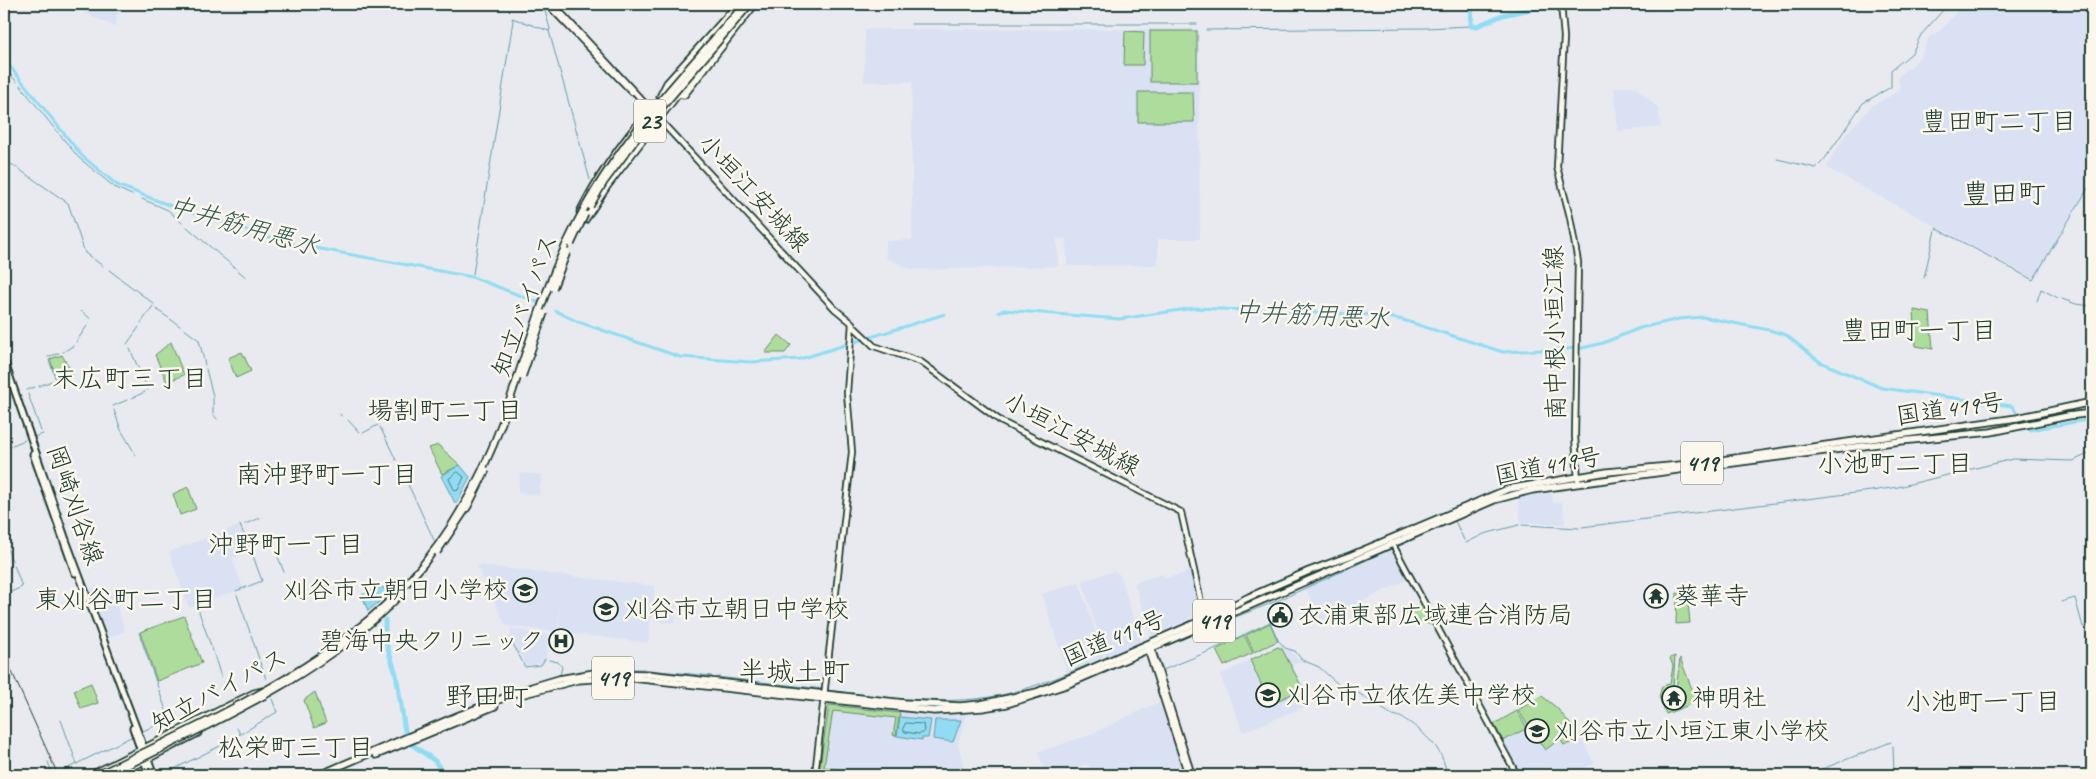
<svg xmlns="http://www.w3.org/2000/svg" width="2096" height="779" font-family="Caveat,'Klee One',sans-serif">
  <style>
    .built { fill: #dae1f3 }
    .green { fill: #addc9c; stroke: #668c68 }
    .water { fill: #91dcf2; stroke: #639ca6 }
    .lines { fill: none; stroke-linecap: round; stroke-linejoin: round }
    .shore { stroke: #4d7d80; stroke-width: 1 }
    .stream { stroke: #639ca6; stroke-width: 1 }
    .canal { stroke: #91dcf2; stroke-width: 3 }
    .river { stroke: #91dcf2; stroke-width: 5 }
    .secondary-casing { stroke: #1f3d34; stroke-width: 8 }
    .primary-casing { stroke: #1f3d34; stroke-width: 9 }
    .highway-casing { stroke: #1f3d34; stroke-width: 9 }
    .secondary { stroke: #fbf7ec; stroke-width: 4.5 }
    .primary { stroke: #fbf7ec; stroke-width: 5 }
    .highway { stroke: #fbf7ec; stroke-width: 5.5 }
    .rail { stroke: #1f3d34; stroke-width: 1 }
    .highway-bridge-casing { stroke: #1f3d34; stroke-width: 9; stroke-linecap: butt }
    .highway-bridge { stroke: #fbf7ec; stroke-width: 5.5 }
    .labels { text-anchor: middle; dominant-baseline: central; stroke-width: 5; stroke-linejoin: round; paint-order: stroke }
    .shield { fill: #fbf7ec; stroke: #61756b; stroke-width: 1 }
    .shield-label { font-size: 24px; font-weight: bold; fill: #1f3d34 }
    .street-label { font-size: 25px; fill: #1f3d34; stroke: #fbf7ec }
    .poi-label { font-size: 25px; fill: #1f3d34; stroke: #fbf7ec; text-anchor: start }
    .neighbourhood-label { font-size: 26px; fill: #1f3d34; stroke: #fbf7ec }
    .water-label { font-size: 26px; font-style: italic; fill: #365d5a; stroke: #fbf7ec }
    .quarter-label { font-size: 28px; fill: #1f3d34; stroke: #fbf7ec }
  </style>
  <rect width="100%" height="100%" fill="#e8eaf0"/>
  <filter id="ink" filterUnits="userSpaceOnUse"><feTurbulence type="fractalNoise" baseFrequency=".02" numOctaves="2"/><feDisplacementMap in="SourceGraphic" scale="10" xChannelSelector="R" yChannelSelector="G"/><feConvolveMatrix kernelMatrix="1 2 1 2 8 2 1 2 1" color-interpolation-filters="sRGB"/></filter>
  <g filter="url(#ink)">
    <g class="built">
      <polygon points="76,4 119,4 115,27 74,8"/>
      <polygon points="1958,4 2076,4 2092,12 2092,180 2034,279 1827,168 1831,158 1849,130 1872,106 1900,90 1898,77 1906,69 1913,65 1921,56 1929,37 1942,29 1957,11"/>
      <polygon points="865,29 1197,29 1199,31 1200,239 1158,239 1158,265 1067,266 1066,239 1057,239 1058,266 913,270 886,258 886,241 912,240 912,82 864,82"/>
      <polygon points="1634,86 1658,108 1661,127 1618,131 1614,88"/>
      <polygon points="520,473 542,475 539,495 518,493"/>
      <polygon points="1551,490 1553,503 1562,502 1565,524 1521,522 1518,497"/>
      <polygon points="240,525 246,541 239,544 243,554 232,558 243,588 189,608 169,552"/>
      <polygon points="1390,549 1393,550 1407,580 1321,621 1305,587"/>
      <polygon points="477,565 655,586 648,643 558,632 561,598 557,632 506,626"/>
      <polygon points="1193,570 1200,613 1152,637 1134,583 1163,574 1165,579"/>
      <polygon points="1114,571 1120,575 1141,641 1106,658 1082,581"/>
      <polygon points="1079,582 1104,657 1067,672 1042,594"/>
      <polygon points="98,586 101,595 112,591 125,631 107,638 105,637 88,590"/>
      <polygon points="656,600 677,603 675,623 654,621"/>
      <polygon points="511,629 548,635 546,658 541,664 538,663 526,666 511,637"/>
      <polygon points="1280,645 1284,649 1291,650 1297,658 1302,661 1292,666 1312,704 1243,732 1220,675"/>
      <polygon points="1542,696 1559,710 1582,738 1594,764 1567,775 1520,775 1493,724"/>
      <polygon points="825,701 932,713 966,714 958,744 966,775 817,775"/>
      <polygon points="1159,702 1162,704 1183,767 1174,775 1099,775 1086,764 1063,775 1046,775 1038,752 1087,736"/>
    </g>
    <g class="green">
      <polygon points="1125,31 1144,32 1143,65 1124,65"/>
      <rect x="1150" y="31" width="47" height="51"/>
      <polygon points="1138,92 1193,92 1194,122 1138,122"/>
      <polygon points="1914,310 1930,313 1933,349 1916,346"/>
      <polygon points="779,335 791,345 785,353 765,353"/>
      <polygon points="171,342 184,375 167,382 155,355"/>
      <polygon points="242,352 251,371 236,378 228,358"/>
      <polygon points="62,355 73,375 57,380 50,359"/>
      <polygon points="438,445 460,465 442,474 429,448"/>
      <polygon points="188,487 196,509 180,515 173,494"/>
      <polygon points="1677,593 1683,595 1684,603 1688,603 1690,623 1676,624"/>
      <polygon points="1422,605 1433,625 1432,625 1403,615"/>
      <polygon points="184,616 202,663 157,681 140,632"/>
      <polygon points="1270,623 1278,641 1254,652 1246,635"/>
      <polygon points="1244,635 1253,653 1224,666 1216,650"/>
      <polygon points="1278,647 1282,649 1303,689 1270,704 1250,660"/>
      <polygon points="1675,656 1673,690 1665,690 1663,702 1683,704 1684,691 1676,690 1680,658 1697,702 1666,714 1659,697 1662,686 1670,684 1673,666 1670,658"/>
      <polygon points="91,683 98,703 81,709 74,690"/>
      <polygon points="315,692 326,723 314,728 304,700"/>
      <polygon points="1542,696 1557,708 1580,736 1577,741 1564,745 1560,739 1545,750 1518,710"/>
      <polygon points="829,705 900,713 896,736 893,735 896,718 833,711 824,767 851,771 851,775 819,772"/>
      <polygon points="1517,711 1527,728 1503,741 1494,724"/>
    </g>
    <g class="water">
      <polygon points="460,465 470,477 456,504 455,503 441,476"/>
      <polygon points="381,587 386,589 387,595 368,611 362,595"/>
      <polygon points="900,717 931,720 928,738 922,738 922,740 897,736"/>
      <polygon points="935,720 961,720 953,742 933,739"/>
    </g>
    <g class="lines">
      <g class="shore">
        <polygon points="458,472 464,477 458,490 455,491 449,479"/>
        <polygon points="906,723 923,724 924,732 919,734 905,732 903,729"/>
      </g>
      <g class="stream">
        <polyline points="543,4 550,29 549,31 590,180"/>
        <polyline points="911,24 1197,24"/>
        <polyline points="1206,30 1425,28 1471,26"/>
        <polyline points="4,67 17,82"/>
        <polyline points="20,85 58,133"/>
        <polyline points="60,135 79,158 113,186"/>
        <polyline points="4,159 68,203 85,253 103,266"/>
        <polyline points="1777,159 1816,168 1824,160 1863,103 1891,87 1891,70 1912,53 1921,35 1944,9 1946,4"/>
        <polyline points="114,187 132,195"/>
        <polyline points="142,199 168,210 182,223"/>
        <polyline points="187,227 248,279"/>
        <polyline points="1936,228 2033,280 2090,185"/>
        <polyline points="109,270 154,304"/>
        <polyline points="473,274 513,21 512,18 549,31"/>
        <polyline points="1924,278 1935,230"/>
        <polyline points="2062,299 2076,304 2092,306"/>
        <polyline points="2037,301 2041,289 2058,298"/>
        <polyline points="156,309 180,326"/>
        <polyline points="81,311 91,319"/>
        <polyline points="141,323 153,306"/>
        <polyline points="184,329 199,340 205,365"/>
        <polyline points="76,342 89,323"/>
        <polyline points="127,344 139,327"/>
        <polyline points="130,349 148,390"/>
        <polyline points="63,352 73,346"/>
        <polyline points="48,357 59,353"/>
        <polyline points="49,360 56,380"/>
        <polyline points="206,369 213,396 213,414 217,419"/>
        <polyline points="39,386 52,381"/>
        <polyline points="27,390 35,387"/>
        <polyline points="28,394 41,431"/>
        <polyline points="132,398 145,392"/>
        <polyline points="113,406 127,400"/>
        <polyline points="114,410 121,430 136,455"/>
        <polyline points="340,414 341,416"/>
        <polyline points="348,420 359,432"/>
        <polyline points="380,427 396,460"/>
        <polyline points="363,433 378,425"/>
        <polyline points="34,437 43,434"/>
        <polyline points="10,446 25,440"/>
        <polyline points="4,447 6,447"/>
        <polyline points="398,464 415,499"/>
        <polyline points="416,501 434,540"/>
        <polyline points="245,524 260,518"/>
        <polyline points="240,525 251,551"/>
        <polyline points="1522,525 1579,528"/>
        <polyline points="1582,527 1871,491 1898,487 2013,459 2073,461 2092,452"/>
        <polyline points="1466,543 1484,534 1519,525"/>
        <polyline points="6,545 12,561"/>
        <polyline points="1397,547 1455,521 1464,540"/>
        <polyline points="278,557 284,572"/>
        <polyline points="236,591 262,581 252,553"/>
        <polyline points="4,595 22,587 14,565"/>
        <polyline points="237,595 250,632"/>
        <polyline points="2061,602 2075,598 2083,627 2092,625"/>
        <polyline points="198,609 211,646"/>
        <polyline points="139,633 169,719 141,732"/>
        <polyline points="251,635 259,659"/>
        <polyline points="510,638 525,667 541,665 545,659"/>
        <polyline points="1176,640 1277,601 1393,548"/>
        <polyline points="212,648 221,677"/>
        <polyline points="1153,650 1170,643"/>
        <polyline points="1156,650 1163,670 1210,651 1270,622 1278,640 1285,648 1295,651 1302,660 1319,667 1339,685"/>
        <polyline points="549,660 558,662 562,667 560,675 562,675"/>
        <polyline points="260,662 266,679"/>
        <polyline points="649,670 712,676"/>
        <polyline points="1100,672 1103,674 1146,654"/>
        <polyline points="566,674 600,669 644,669"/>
        <polyline points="717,677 823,689"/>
        <path d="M1342,687L1352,689L1392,715C1405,715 1430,738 1438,750C1443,757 1445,767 1448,775"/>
        <path d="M827,690C887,697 950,708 1010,693C1038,686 1064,675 1090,664L1091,665"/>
        <polyline points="61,720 77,764"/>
        <polyline points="237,728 240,734"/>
        <polyline points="234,738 277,712 272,699"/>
        <polyline points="1893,746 1894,775"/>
        <polyline points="48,762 53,775"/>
        <polyline points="176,768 230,741"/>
        <polyline points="173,769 175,775"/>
        <polyline points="54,775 133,736"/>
        <polyline points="1807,775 1891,742"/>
      </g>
      <g class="canal">
        <polyline points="4,59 82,156 117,185 179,209 288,243 472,277 537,302"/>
        <polyline points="556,311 576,321 680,357 750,362 800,359 945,314"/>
        <polyline points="999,312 1003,310 1120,319 1194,308 1377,315 1403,320 1503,352 1582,348 1603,343 1640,328 1679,319 1703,317 1769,330 1786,335 1820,362 1882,388 2012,406 2016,412"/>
        <polyline points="2028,428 2030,430 2092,419"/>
      </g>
      <g class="river">
        <polyline points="1472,4 1471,26 1477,26 1503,15 1554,4 1678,8 1699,4"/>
        <polyline points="385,620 385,640 396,674 405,731 410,743 435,761 444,775"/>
      </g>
      <g class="secondary-casing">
        <g id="secondary">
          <polyline points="547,4 632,92"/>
          <polyline points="553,4 652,111"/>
          <polyline points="1561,4 1564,37 1557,167 1570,217 1578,262 1575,436 1578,480"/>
          <polyline points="657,117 835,309 852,323 847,393 852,452 815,775"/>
          <polyline points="852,325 874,346 921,362 1002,422 1181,512 1205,620"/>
          <polyline points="1392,543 1517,775"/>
          <polyline points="1151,647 1192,775"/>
          <polyline points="1147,648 1188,775"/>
        </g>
      </g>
      <g class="primary-casing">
        <g id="primary">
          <polyline points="4,360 66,540 154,775"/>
          <polyline points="33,454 75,573"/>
          <polyline points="133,728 149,775"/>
        </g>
      </g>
      <g class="highway-casing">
        <g id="highway">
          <polyline points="678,94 722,41"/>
          <polyline points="660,97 667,83 738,4"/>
          <path d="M580,212C599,174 623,141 651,108"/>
          <polyline points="585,220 608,185 678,94 684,95 755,4"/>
          <polyline points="1718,465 1901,441 1991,432 2068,416 2092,413"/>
          <polyline points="524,694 578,680 623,677 934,711 982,708 1007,704 1066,685 1494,500 1532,490 1699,467"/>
          <polyline points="376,755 495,706"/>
          <polyline points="91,775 254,693 262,691"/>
          <polyline points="116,775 198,733"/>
          <polyline points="319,775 457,716 532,687 559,679 594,673 646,674 904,703 960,706 981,704 1037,692 1205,619 1249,597 1309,571 1352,555 1508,489 1607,472 1701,463 2017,418 2092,402"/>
        </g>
      </g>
      <use href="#secondary" class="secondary"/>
      <use href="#primary" class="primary"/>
      <use href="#highway" class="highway"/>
      <polyline class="rail" points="4,654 58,775"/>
      <g class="highway-bridge-casing">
        <g id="highway-bridge">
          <polyline points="651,120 750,4"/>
          <polyline points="590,206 604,182 645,127"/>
          <polyline points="571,244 585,214"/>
          <polyline points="553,288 567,252"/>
          <polyline points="522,377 544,313"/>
          <polyline points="437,552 468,506 486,470"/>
          <path d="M98,775C206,721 325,672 408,582C450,536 482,478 503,420C526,355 544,286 576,224C618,141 685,73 745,4"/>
          <path d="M108,775C209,724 321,677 400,595"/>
        </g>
      </g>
      <use href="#highway-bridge" class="highway-bridge"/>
    </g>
  </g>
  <defs>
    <g id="school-ring" transform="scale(1.25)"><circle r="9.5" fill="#fbf7ec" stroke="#1f3d34" stroke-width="1.5"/><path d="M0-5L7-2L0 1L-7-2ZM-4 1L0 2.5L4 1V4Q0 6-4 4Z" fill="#1f3d34"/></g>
    <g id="temple-ring" transform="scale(1.25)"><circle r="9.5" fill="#fbf7ec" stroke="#1f3d34" stroke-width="1.5"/><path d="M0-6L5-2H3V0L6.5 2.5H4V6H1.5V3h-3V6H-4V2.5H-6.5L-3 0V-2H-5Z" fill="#1f3d34"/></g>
    <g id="civic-ring" transform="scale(1.25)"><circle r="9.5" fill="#fbf7ec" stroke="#1f3d34" stroke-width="1.5"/><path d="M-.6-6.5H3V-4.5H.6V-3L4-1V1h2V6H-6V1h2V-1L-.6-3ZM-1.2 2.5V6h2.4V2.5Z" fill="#1f3d34"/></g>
    <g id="hospital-ring" transform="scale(1.25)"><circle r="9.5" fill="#fbf7ec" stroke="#1f3d34" stroke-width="1.5"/><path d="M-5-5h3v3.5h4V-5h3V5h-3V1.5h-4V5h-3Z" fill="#1f3d34"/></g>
  </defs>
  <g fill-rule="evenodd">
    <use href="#school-ring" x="525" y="590"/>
    <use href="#temple-ring" x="1656" y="596"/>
    <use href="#school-ring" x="606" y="609"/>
    <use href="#civic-ring" x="1280" y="615"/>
    <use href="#hospital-ring" x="561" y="641"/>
    <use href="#school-ring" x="1268" y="695"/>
    <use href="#temple-ring" x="1674" y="698"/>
    <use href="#school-ring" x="1537" y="731"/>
  </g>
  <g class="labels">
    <g class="shield">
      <rect x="634" y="99.5" width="32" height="43" rx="4"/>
      <rect x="1681" y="441.5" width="42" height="43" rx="4"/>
      <rect x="1193" y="599.5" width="42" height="43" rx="4"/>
      <rect x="592" y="656.5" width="42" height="43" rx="4"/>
    </g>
    <g class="shield-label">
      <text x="650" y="121">23</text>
      <text x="1702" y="463">419</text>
      <text x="1214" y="621">419</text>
      <text x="613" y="678">419</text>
    </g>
    <g class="street-label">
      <text transform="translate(754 193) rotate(47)">小垣江安城線</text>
      <text transform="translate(525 305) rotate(-70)">知立バイパス</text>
      <text transform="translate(1555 333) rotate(-91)">南中根小垣江線</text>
      <text transform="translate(1950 409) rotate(-8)">国道419号</text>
      <text transform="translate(1072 434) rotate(28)">小垣江安城線</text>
      <text transform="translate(1548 466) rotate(-11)">国道419号</text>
      <text transform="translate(75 505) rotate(71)">岡崎刈谷線</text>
      <text transform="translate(1114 638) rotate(-23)">国道419号</text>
      <text transform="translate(219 690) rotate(-28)">知立バイパス</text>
    </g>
    <g class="poi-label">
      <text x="508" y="590" text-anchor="end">刈谷市立朝日小学校</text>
      <text x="1674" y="596">葵華寺</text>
      <text x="624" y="609">刈谷市立朝日中学校</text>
      <text x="1298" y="615">衣浦東部広域連合消防局</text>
      <text x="544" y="641" text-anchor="end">碧海中央クリニック</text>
      <text x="1286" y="695">刈谷市立依佐美中学校</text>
      <text x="1692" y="698">神明社</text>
      <text x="1554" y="731">刈谷市立小垣江東小学校</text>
    </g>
    <g class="neighbourhood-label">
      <text x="1999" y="121">豊田町二丁目</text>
      <text x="1919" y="330">豊田町一丁目</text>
      <text x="130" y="378">末広町三丁目</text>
      <text x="445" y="410">場割町二丁目</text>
      <text x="1895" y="463">小池町二丁目</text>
      <text x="327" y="474">南沖野町一丁目</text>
      <text x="286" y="544">沖野町一丁目</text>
      <text x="126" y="599">東刈谷町二丁目</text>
      <text x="1983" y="701">小池町一丁目</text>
      <text x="296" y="747">松栄町三丁目</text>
    </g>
    <g class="water-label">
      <text transform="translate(244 226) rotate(16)">中井筋用悪水</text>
      <text transform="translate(1312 315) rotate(3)">中井筋用悪水</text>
    </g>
    <g class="quarter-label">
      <text x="2004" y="193">豊田町</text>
      <text x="794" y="671">半城土町</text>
      <text x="487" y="696">野田町</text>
    </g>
  </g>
  <rect width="2096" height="779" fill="none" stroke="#fbf7ec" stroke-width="20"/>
  <rect x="10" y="10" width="2076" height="759" fill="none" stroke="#1f3d34" stroke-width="2" filter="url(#ink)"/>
</svg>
